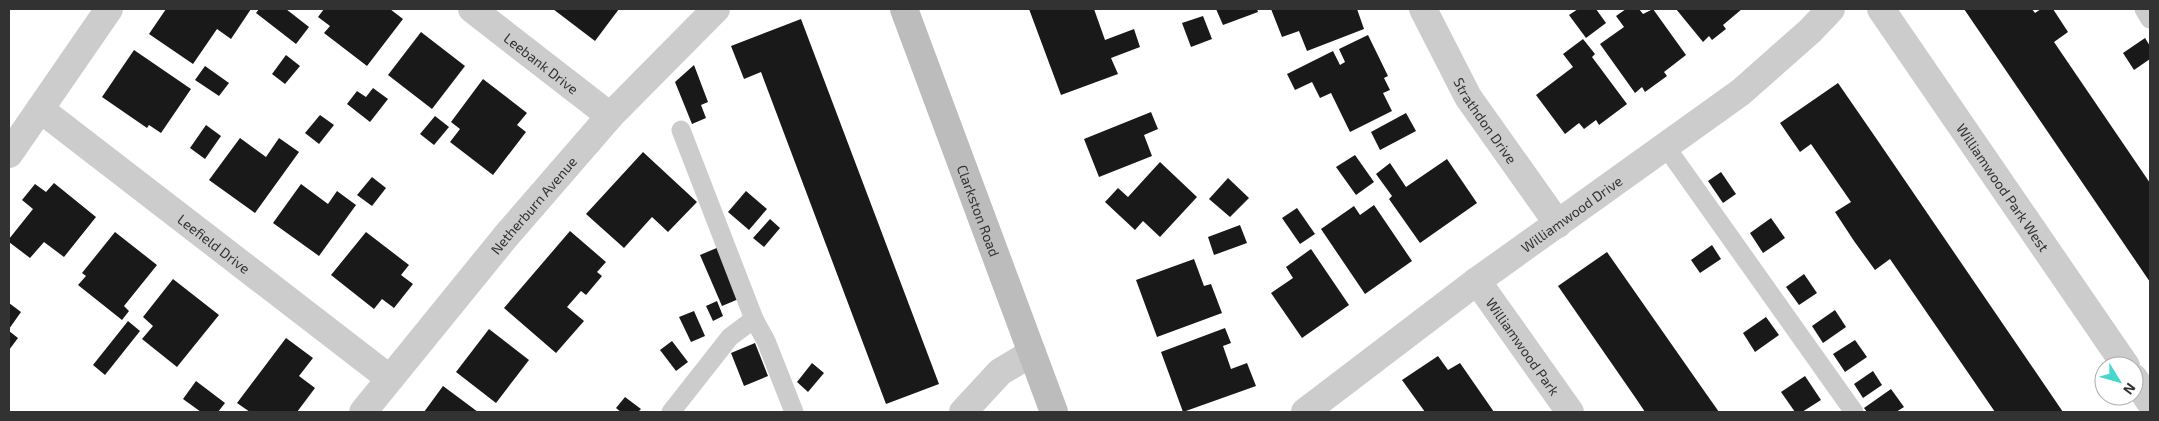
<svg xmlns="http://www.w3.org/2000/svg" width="2159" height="421" font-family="'Exo 2',sans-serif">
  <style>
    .building { fill: #191919 }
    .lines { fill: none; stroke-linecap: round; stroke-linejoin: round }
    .lane { stroke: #ccc; stroke-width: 19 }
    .street { stroke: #ccc; stroke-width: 28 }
    .secondary { stroke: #bcbcbc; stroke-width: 28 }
    .labels { text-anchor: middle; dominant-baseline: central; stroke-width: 5; stroke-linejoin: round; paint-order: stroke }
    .street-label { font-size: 14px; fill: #323232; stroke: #fff }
  </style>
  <rect width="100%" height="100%" fill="#fff"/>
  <g class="building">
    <polygon points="166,9 251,9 231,39 217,29 193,64 149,34"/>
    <polygon points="259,9 286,9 309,27 296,44 256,13"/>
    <polygon points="324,9 390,9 403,19 367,66 324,33 330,26 318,17"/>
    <polygon points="553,9 619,9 595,41"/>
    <polygon points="1029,9 1094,9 1105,40 1134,29 1140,47 1111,58 1118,74 1061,95"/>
    <polygon points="1216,9 1257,9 1258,12 1223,25"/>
    <polygon points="1271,9 1357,9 1364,29 1307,51 1299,31 1282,37"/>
    <polygon points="1578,9 1596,9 1606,23 1586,38 1569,15"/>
    <polygon points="1626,9 1639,9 1643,14 1653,9 1686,55 1664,72 1667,76 1645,92 1642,87 1635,93 1600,44 1624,27 1616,16"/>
    <polygon points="1676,9 1742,9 1723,25 1726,29 1712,40 1709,36 1703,42"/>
    <polygon points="1964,9 2032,9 2035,13 2041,9 2053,9 2068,32 2054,42 2150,183 2150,282"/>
    <polygon points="1203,16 1212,39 1191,47 1182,23"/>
    <polygon points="801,19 939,384 886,404 761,72 744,79 731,46"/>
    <polygon points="421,32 465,66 432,109 388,75"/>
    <polygon points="1368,35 1388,76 1384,78 1390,90 1383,93 1392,111 1350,132 1331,93 1320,98 1312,82 1295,90 1287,74 1333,51 1340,65 1345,62 1339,49"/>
    <polygon points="2145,38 2150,46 2150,59 2134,70 2123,53"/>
    <polygon points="1583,39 1595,54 1592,57 1627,104 1599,125 1596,120 1584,129 1579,123 1565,134 1536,95 1573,67 1563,54"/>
    <polygon points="134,50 191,89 161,133 149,125 147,128 102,97"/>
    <polygon points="286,55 300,66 285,84 272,74"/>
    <polygon points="694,65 708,102 701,105 706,118 692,124 675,82"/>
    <polygon points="205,66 229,83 219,96 195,80"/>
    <polygon points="483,79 527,113 517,125 526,132 493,175 450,142 460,129 451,122"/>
    <polygon points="1838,83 1878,141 2063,412 1995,412 1890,259 1875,270 1854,241 1835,212 1851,202 1811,144 1800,152 1780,123"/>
    <polygon points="373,88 388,99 370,122 347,104 357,91 366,97"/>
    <polygon points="1151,112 1158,129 1144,135 1152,156 1099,177 1084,139"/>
    <polygon points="1406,113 1416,131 1380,150 1371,132"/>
    <polygon points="320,115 334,125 319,144 305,133"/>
    <polygon points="435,116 449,127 434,145 420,134"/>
    <polygon points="206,125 221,136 205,159 190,148"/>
    <polygon points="240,138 266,157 279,138 299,152 255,213 209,180"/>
    <polygon points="643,152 697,202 668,232 652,217 624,248 586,214"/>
    <polygon points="1355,155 1374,182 1356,195 1336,167"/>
    <polygon points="1447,159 1477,203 1420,243 1389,199 1392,196 1376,174 1390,163 1406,187"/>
    <polygon points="1160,162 1197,197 1160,237 1143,221 1135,230 1105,202 1118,188 1128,197"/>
    <polygon points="1721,172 1736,194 1723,203 1708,181"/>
    <polygon points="372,177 386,188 372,206 357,195"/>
    <polygon points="1228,178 1249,198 1230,217 1209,199"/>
    <polygon points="54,183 96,217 64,257 44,242 30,258 9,242 9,239 33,209 22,200 35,184 46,192"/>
    <polygon points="301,184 328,204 337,191 356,205 319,256 273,223"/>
    <polygon points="746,191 767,209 749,230 728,212"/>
    <polygon points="1374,205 1412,261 1365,294 1321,229 1354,206 1360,215"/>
    <polygon points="1297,208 1315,234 1300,244 1282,218"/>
    <polygon points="1771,218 1785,238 1763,253 1750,233"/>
    <polygon points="770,219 780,228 764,247 753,238"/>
    <polygon points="1240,225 1247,243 1214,255 1208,237"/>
    <polygon points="570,231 606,262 597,272 602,276 586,295 581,291 567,307 584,321 556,353 504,308"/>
    <polygon points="115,232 157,265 124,306 129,311 122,320 78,285 86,276 82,273"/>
    <polygon points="366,232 409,265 401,275 413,284 394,308 382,299 374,309 331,275"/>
    <polygon points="1712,245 1721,259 1700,273 1691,260"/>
    <polygon points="719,247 741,298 722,306 700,255"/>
    <polygon points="1311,249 1349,305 1302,338 1271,293 1293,278 1286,267"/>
    <polygon points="1607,252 1707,395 1719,412 1645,412 1637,400 1558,286"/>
    <polygon points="1194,259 1204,286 1211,284 1222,313 1157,337 1136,280"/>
    <polygon points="1804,274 1817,293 1799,305 1786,287"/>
    <polygon points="173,279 219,315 177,367 142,339 153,326 143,317"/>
    <polygon points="717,301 723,316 713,321 706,306"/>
    <polygon points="9,303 21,312 9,329"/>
    <polygon points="1835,310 1846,327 1823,343 1812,326"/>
    <polygon points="694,311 705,336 691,342 679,317"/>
    <polygon points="1766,317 1779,335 1755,352 1743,333"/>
    <polygon points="128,321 140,331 105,375 93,365"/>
    <polygon points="1225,328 1231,343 1223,346 1231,369 1247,363 1256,386 1183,412 1161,352"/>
    <polygon points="489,329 529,360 496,403 456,372"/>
    <polygon points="9,331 18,338 9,350"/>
    <polygon points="286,338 313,358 299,376 315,388 297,412 250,412 237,403"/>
    <polygon points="1855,340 1867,357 1845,372 1833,354"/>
    <polygon points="672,341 688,362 676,371 660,350"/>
    <polygon points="755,343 768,376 744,386 731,353"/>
    <polygon points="1438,356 1448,370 1460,363 1494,412 1425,412 1402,380"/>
    <polygon points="812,363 824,373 808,392 797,382"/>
    <polygon points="1873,371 1882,385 1863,398 1854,384"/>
    <polygon points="1805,376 1821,400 1802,412 1795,412 1781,392"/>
    <polygon points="196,381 225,403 218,412 201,412 183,399"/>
    <polygon points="443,386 478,412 424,412"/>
    <polygon points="1891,389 1904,407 1896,412 1867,412 1864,408"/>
    <polygon points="625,397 641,409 638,412 621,412 616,408"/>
  </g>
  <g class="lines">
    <g class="lane">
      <polyline points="2144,9 2150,19"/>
      <polyline points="681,130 754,319 766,341 794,412"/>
      <polyline points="1666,147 1854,412"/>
      <polyline points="671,412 730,337 754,319"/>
    </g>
    <g class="street">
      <path id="s1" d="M472,9L610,116"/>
      <path id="s2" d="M1423,9L1468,97L1558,224"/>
      <path id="s3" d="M1881,9L2126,366"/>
      <path id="s4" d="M40,109L389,378"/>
      <polyline points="9,154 109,9"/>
      <path id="s5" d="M1477,281L1570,412"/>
      <polyline points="2134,378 2150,402"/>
      <path id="s6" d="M363,412L506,236L610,116L716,9"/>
      <polyline points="963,412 1000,372 1032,353"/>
      <path id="s7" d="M1305,412L1477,281L1741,92L1810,31L1831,9"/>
    </g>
    <path class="secondary" id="s8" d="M904,9L1054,412"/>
  </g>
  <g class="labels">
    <g class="street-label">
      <text stroke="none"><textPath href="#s1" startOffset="88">Leebank Drive</textPath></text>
      <text stroke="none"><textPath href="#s2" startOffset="128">Strathdon Drive</textPath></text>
      <text stroke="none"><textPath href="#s3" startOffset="216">Williamwood Park West</textPath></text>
      <text stroke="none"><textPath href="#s6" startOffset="268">Netherburn Avenue</textPath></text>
      <text stroke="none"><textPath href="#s8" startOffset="215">Clarkston Road</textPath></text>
      <text stroke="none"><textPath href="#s7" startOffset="332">Williamwood Drive</textPath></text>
      <text stroke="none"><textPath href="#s4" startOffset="220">Leefield Drive</textPath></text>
      <text stroke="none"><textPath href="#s5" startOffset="80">Williamwood Park</textPath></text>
    </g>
  </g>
  <rect width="2159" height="421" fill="none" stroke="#323232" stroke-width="20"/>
  <g transform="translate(2119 381) rotate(127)"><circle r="24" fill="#ffffff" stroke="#adadad"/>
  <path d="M0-4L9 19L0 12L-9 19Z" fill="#47d7ce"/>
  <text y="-8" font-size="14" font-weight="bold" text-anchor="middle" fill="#323232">N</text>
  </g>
</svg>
